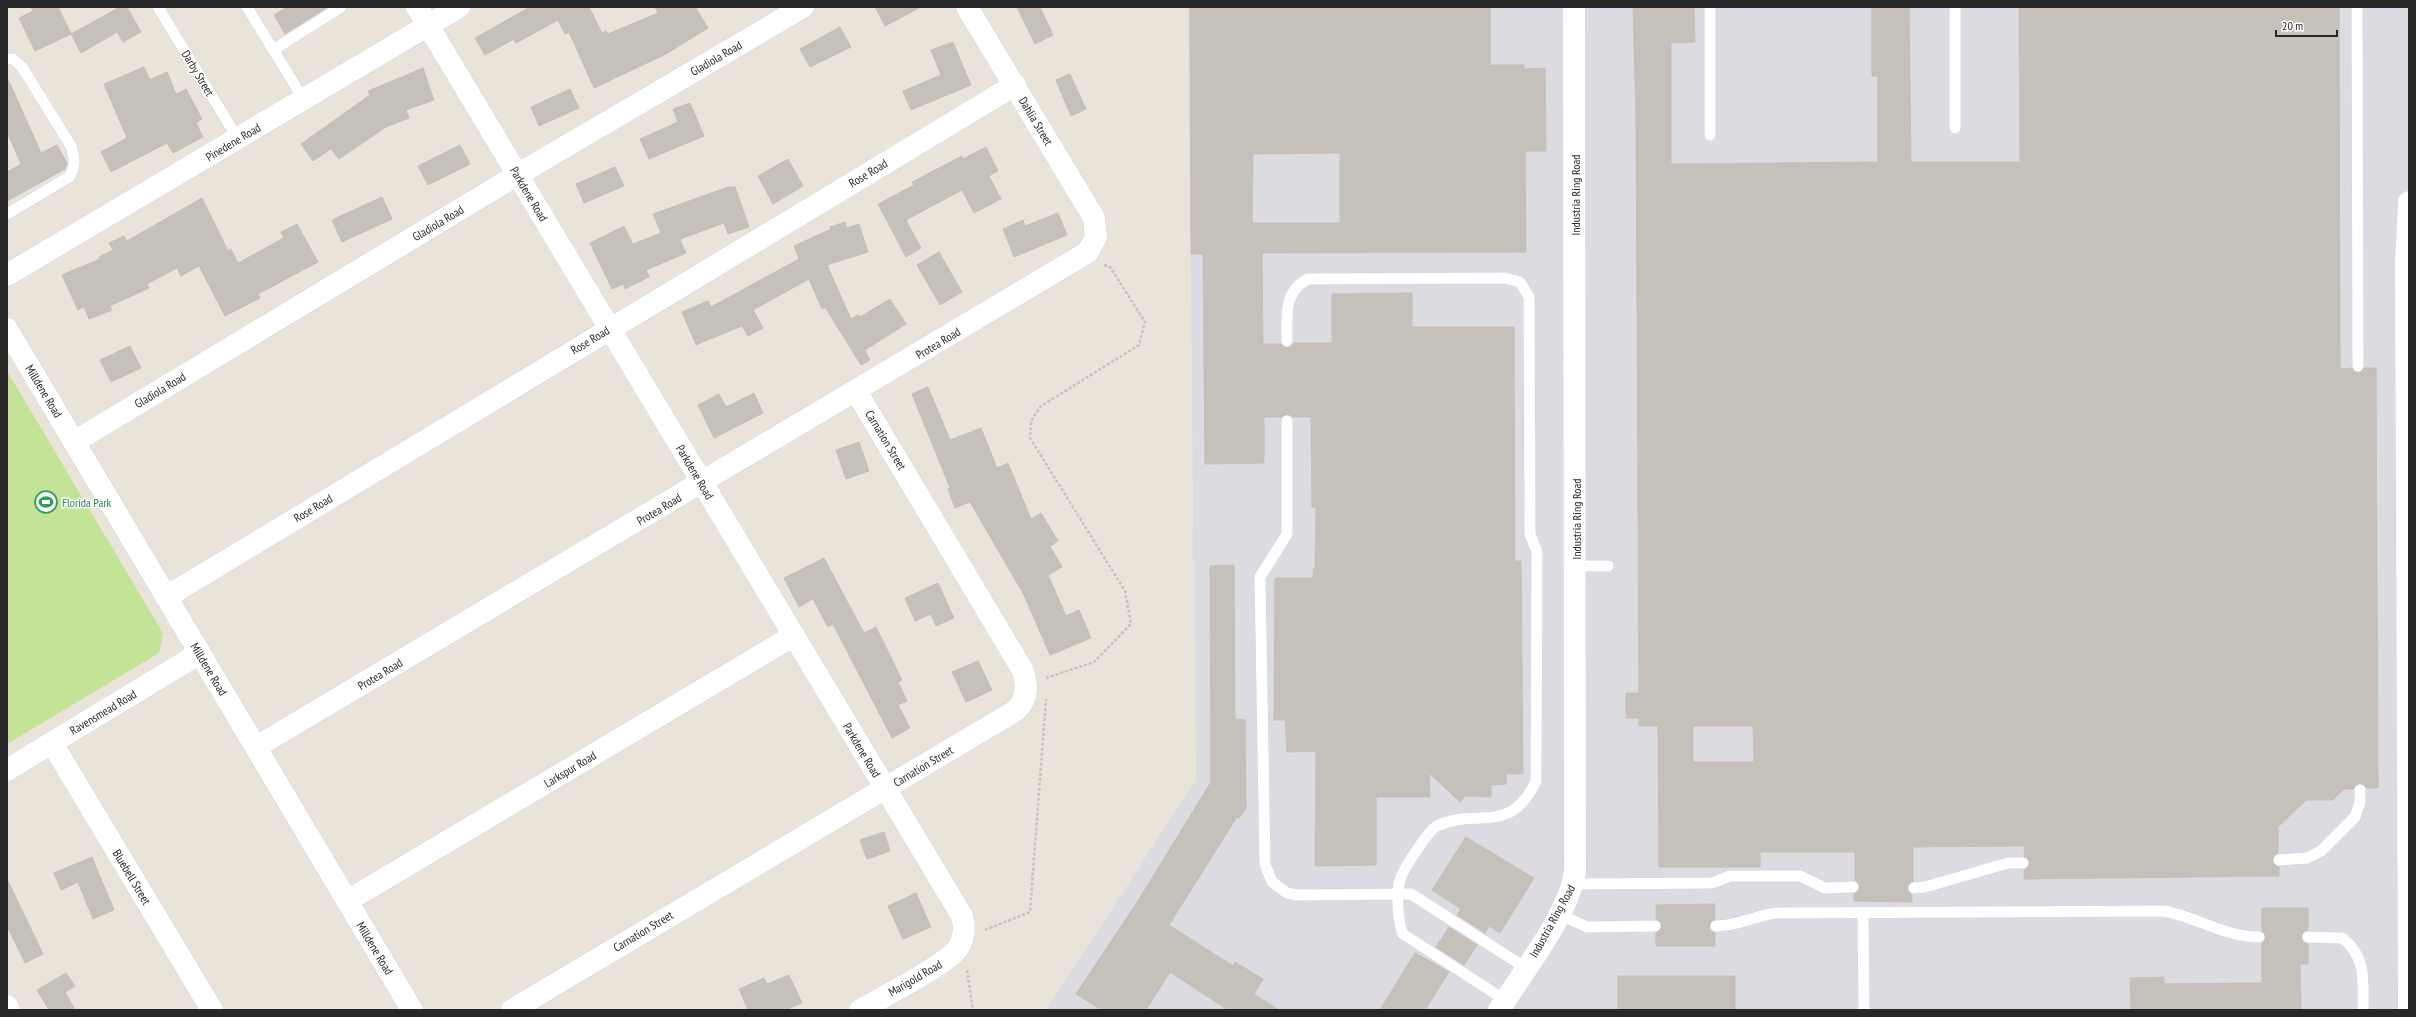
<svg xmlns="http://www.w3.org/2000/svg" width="2416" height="1017" font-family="'PT Sans Narrow',sans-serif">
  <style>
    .industrial { fill: #dddbe2 }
    .pitch { fill: #c3e496 }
    .building { fill: #c5c0ba; stroke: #c5bfb4; fill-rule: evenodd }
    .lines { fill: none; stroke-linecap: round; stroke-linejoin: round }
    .lane-casing { stroke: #d0d3e0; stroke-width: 12 }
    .street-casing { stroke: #d0d3e0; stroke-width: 23 }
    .secondary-casing { stroke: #d0d3e0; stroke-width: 23 }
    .path { stroke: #c3c3c3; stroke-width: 2.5; stroke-dasharray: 3 2; stroke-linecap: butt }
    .lane { stroke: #fff; stroke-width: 11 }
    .street { stroke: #fff; stroke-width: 22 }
    .secondary { stroke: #fff; stroke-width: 22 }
    .labels { text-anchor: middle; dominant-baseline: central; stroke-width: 3; stroke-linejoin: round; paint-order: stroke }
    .street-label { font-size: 12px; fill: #282828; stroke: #fff }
    .leisure-label { font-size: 12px; fill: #27864d; stroke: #fff; text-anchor: start }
  </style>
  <rect width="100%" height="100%" fill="#eae3da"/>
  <polygon class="industrial" points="1188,7 2409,7 2409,1010 1046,1010 1196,780"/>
  <polygon class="pitch" points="7,371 163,633 159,653 7,744"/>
  <g class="building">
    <polygon points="31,7 58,7 71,34 35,51 19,18 33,11"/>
    <polygon points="120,7 127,7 141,32 123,42 117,32 81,53 71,34"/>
    <polygon points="287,7 328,7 285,34 274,15"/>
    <polygon points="530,7 589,7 602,33 606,31 608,34 658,13 655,7 695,7 708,28 666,54 594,88 569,32 565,34 558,20 516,43 514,39 485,55 475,38"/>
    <polygon points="875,7 921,7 885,26"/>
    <polygon points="1017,7 1040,7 1053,35 1035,44"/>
    <path d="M1190,7H1490V65H1524V69L1545,68L1546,151H1525L1526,252L1262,253L1263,344H1281L1287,348L1293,343H1332V294L1412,293V327H1514L1515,561H1521L1523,774H1506V784L1491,785V797L1465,796L1460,802L1429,773L1430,797H1376V865L1315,866L1316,751L1287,752L1285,720H1274L1275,578H1313V569H1315L1316,507H1312L1311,417H1293L1287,414L1281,417H1264V463L1205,464L1203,254H1191ZM1340,153V223H1252L1253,154Z"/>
    <path d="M1633,7H1694L1695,42L1671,43V164L1878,162V76H1872V7H1909L1911,162H2020L2019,7H2339L2340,369L2352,368L2358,373L2364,368H2376L2378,788H2367L2360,783L2353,789H2344L2333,800H2306L2278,827V853L2275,854L2272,860L2273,864L2279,867V876L2024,879V870L2030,863L2024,856L2025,846L1913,847V881L1907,888L1912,895V902L1854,901V894L1860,887L1855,880V852H1760V867H1659L1658,726H1639V718H1626V693H1639L1636,114ZM1693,726H1753L1754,762H1693Z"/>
    <polygon points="840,27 851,47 810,67 800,49"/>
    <polygon points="953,42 971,85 911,110 903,91 941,75 931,50"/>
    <polygon points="144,67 150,80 167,72 176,94 186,89 202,119 196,123 203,137 173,153 167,143 111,172 101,152 127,138 104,84"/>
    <polygon points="423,68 434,100 406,110 409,118 386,127 339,159 331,149 313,161 301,144 370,95 368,91"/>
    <polygon points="1070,74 1086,109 1071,116 1056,80"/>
    <polygon points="7,77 41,153 57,145 67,163 65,169 7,201 7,172 21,164 7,132"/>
    <polygon points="570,89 579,108 539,126 531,107"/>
    <polygon points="690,103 704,136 649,159 640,139 678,122 673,109"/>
    <polygon points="460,145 470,164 428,185 418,166"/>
    <polygon points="986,147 998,171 989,176 1001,199 974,213 962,190 906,220 921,248 906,257 878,204 914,185 912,182 962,156 963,159"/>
    <polygon points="788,159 803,186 773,204 758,176"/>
    <polygon points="615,167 624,186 584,203 576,184"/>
    <polygon points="728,187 735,187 749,227 728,234 724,223 680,239 686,253 646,270 649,277 625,289 623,284 612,289 590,243 624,226 633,244 661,233 653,214"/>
    <polygon points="382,197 392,219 342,242 332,220"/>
    <polygon points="202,198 228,251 231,249 238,263 284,238 281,232 297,224 318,262 258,294 260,298 225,316 199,266 181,276 177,268 147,284 149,288 110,306 112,310 89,319 84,307 78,310 62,275 100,259 99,257 113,250 109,243 124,236 127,241"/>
    <polygon points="1058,213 1067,235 1014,257 1003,229 1023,220 1025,226"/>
    <polygon points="845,222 847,228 859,224 868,252 827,265 851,319 858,315 860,317 890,299 906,324 865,350 870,360 861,365 825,307 822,309 809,279 753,310 763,328 748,336 742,326 696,345 682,312 708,301 711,307 799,259 794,246 831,229 830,227"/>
    <polygon points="939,252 962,292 940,305 917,265"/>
    <polygon points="130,346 141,368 111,382 100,360"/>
    <polygon points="928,387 950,440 981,428 997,468 1008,463 1031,519 1041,513 1058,541 1050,546 1062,567 1048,575 1066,616 1079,610 1091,638 1050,655 1024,595 970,502 955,508 948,489 950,488 912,394"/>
    <polygon points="754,393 763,413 714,438 698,405 719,394 726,407"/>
    <polygon points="859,442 869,471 846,479 836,450"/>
    <polygon points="824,558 864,633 876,627 902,680 898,682 907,701 898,705 910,728 892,738 833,624 828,627 813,599 799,607 784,578"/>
    <polygon points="1234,565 1235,719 1245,720 1246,808 1239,818 1237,817 1169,925 1233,966 1235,962 1263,979 1254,994 1279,1010 1228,1010 1170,972 1146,1010 1102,1010 1076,994 1136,904 1211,782 1210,566"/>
    <polygon points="938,583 954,618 936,626 931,614 915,621 905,598"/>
    <polygon points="978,661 992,690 966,702 952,672"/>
    <polygon points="884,832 890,851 867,859 860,840"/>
    <polygon points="1466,837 1534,878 1500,933 1489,926 1485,933 1457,915 1461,909 1432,890"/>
    <polygon points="92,857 114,910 93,919 78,882 61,890 54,873"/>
    <polygon points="7,879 43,954 25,963 7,926"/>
    <polygon points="916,893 931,927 903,939 888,906"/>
    <polygon points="1715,904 1715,919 1709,926 1710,930 1715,933 1715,946 1656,946 1656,933 1662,926 1661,922 1656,919 1656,905"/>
    <polygon points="2262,908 2308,908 2308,930 2304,931 2301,936 2302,941 2308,944 2308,964 2300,964 2301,1010 2131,1010 2130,978 2164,977 2164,984 2262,983 2262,943 2266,937 2262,931"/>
    <polygon points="1449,927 1477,945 1464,965 1436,947"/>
    <polygon points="1415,953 1449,972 1425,1010 1380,1010"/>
    <polygon points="66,973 75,986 65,992 75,1010 49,1010 37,990"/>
    <polygon points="789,975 802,1003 785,1010 748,1010 739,989 764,978 767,984"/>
    <rect x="1618" y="976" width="117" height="34"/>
  </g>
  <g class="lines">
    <g class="lane-casing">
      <g id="lane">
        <polyline points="158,7 238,139"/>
        <polyline points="247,7 304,100"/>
        <polyline points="1710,7 1710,135"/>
        <polyline points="1955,7 1955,128"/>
        <polyline points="2357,7 2358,366"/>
        <polyline points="273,50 341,7"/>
        <path d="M7,59H13L22,67L71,146C75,159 76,166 69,177L7,214"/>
        <path d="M1287,341C1287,316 1283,292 1308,279L1505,278L1520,282L1529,297L1530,534L1537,552L1536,781C1510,837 1475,807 1437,826C1428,831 1403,869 1400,880C1396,891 1398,924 1403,934L1505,1000"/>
        <polyline points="1287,421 1287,534 1260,577 1265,864 1272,882 1287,893 1297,895 1411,894 1526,968"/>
        <polyline points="1576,566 1608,566"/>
        <polyline points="2279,860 2307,858 2321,851 2355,817 2360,802 2360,790"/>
        <polyline points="1574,884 1712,883 1730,876 1800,876 1825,888 1853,887"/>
        <polyline points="1914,888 1925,887 2008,863 2023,863"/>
        <polyline points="1863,913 1864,1010"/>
        <polyline points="1559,914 1587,927 1655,926"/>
        <path d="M1716,926C1737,926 1755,916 1776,913L2164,911C2197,917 2225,937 2259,937"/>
        <path d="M2308,937L2342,938C2367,956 2363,983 2363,1010"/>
      </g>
    </g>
    <g class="street-casing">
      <g id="street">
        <path d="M417,7L962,916C965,927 965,937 958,948C948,964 881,998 860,1010"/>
        <polyline points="7,275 459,7"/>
        <polyline points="7,329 412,1010"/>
        <polyline points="74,442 517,175 803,7"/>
        <polyline points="166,597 1015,85"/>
        <polyline points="52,743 212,1010"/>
        <polyline points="256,747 1088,252 1096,237 1094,218 967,7"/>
        <polyline points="7,770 200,653"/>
        <polyline points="347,901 793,636"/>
        <polyline points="7,1006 9,1010"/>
        <path d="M512,1010L1015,711C1028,699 1028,684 1022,669L856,391"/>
        <polyline points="2409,1010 2406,262 2409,202"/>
      </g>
    </g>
    <g class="secondary-casing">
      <path id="secondary" d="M1499,1010C1522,973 1570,913 1575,871L1574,7"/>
    </g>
    <g class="path">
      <polyline points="1046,678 1094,662 1131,624 1125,591 1030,438 1031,421 1041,406 1139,345 1145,322 1110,267 1104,265"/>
      <polyline points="985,930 1030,912 1046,699"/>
      <polyline points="967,970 973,1010"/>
    </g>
    <use href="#lane" class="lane"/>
    <use href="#street" class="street"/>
    <use href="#secondary" class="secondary"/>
  </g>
  <defs>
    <g id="stadium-ring" transform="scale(1.15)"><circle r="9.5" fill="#fff" stroke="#2e9e5b" stroke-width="1.5"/><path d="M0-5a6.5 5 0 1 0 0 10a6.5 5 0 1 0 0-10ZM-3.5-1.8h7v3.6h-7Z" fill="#2e9e5b"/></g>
  </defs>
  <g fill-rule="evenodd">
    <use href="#stadium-ring" x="46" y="502"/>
  </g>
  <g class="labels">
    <g class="street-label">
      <text transform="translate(716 58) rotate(-30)">Gladiola Road</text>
      <text transform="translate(198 73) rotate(59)">Darby Street</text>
      <text transform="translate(1036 121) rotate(59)">Dahlia Street</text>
      <text transform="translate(233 142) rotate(-31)">Pinedene Road</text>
      <text transform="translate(868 173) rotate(-31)">Rose Road</text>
      <text transform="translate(529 194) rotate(59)">Parkdene Road</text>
      <text transform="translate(1575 195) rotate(-90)">Industria Ring Road</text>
      <text transform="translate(438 223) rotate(-31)">Gladiola Road</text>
      <text transform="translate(590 340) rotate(-31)">Rose Road</text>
      <text transform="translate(938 343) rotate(-31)">Protea Road</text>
      <text transform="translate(160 390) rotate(-31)">Gladiola Road</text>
      <text transform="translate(44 391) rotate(59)">Milldene Road</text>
      <text transform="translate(886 440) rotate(59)">Carnation Street</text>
      <text transform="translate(695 472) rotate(59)">Parkdene Road</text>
      <text transform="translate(313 508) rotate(-31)">Rose Road</text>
      <text transform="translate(659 509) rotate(-31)">Protea Road</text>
      <text transform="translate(1576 519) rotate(-90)">Industria Ring Road</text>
      <text transform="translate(209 669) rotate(59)">Milldene Road</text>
      <text transform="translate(380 674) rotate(-31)">Protea Road</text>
      <text transform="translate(103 712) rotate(-31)">Ravensmead Road</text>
      <text transform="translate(862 750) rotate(59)">Parkdene Road</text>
      <text transform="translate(923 766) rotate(-31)">Carnation Street</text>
      <text transform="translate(570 769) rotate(-31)">Larkspur Road</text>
      <text transform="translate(132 877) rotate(59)">Bluebell Street</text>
      <text transform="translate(1552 921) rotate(-61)">Industria Ring Road</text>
      <text transform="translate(643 931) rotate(-31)">Carnation Street</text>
      <text transform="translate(375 948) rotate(59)">Milldene Road</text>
      <text transform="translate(915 978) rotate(-30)">Marigold Road</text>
    </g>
    <g class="leisure-label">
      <text x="62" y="502">Florida Park</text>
    </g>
  </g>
  <rect width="2416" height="1017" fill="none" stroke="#282828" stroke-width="16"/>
  <path d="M2276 30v6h61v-6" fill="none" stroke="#282828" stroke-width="2"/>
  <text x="2282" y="30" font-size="12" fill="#282828" stroke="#ffffff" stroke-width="3" paint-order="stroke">20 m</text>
</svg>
